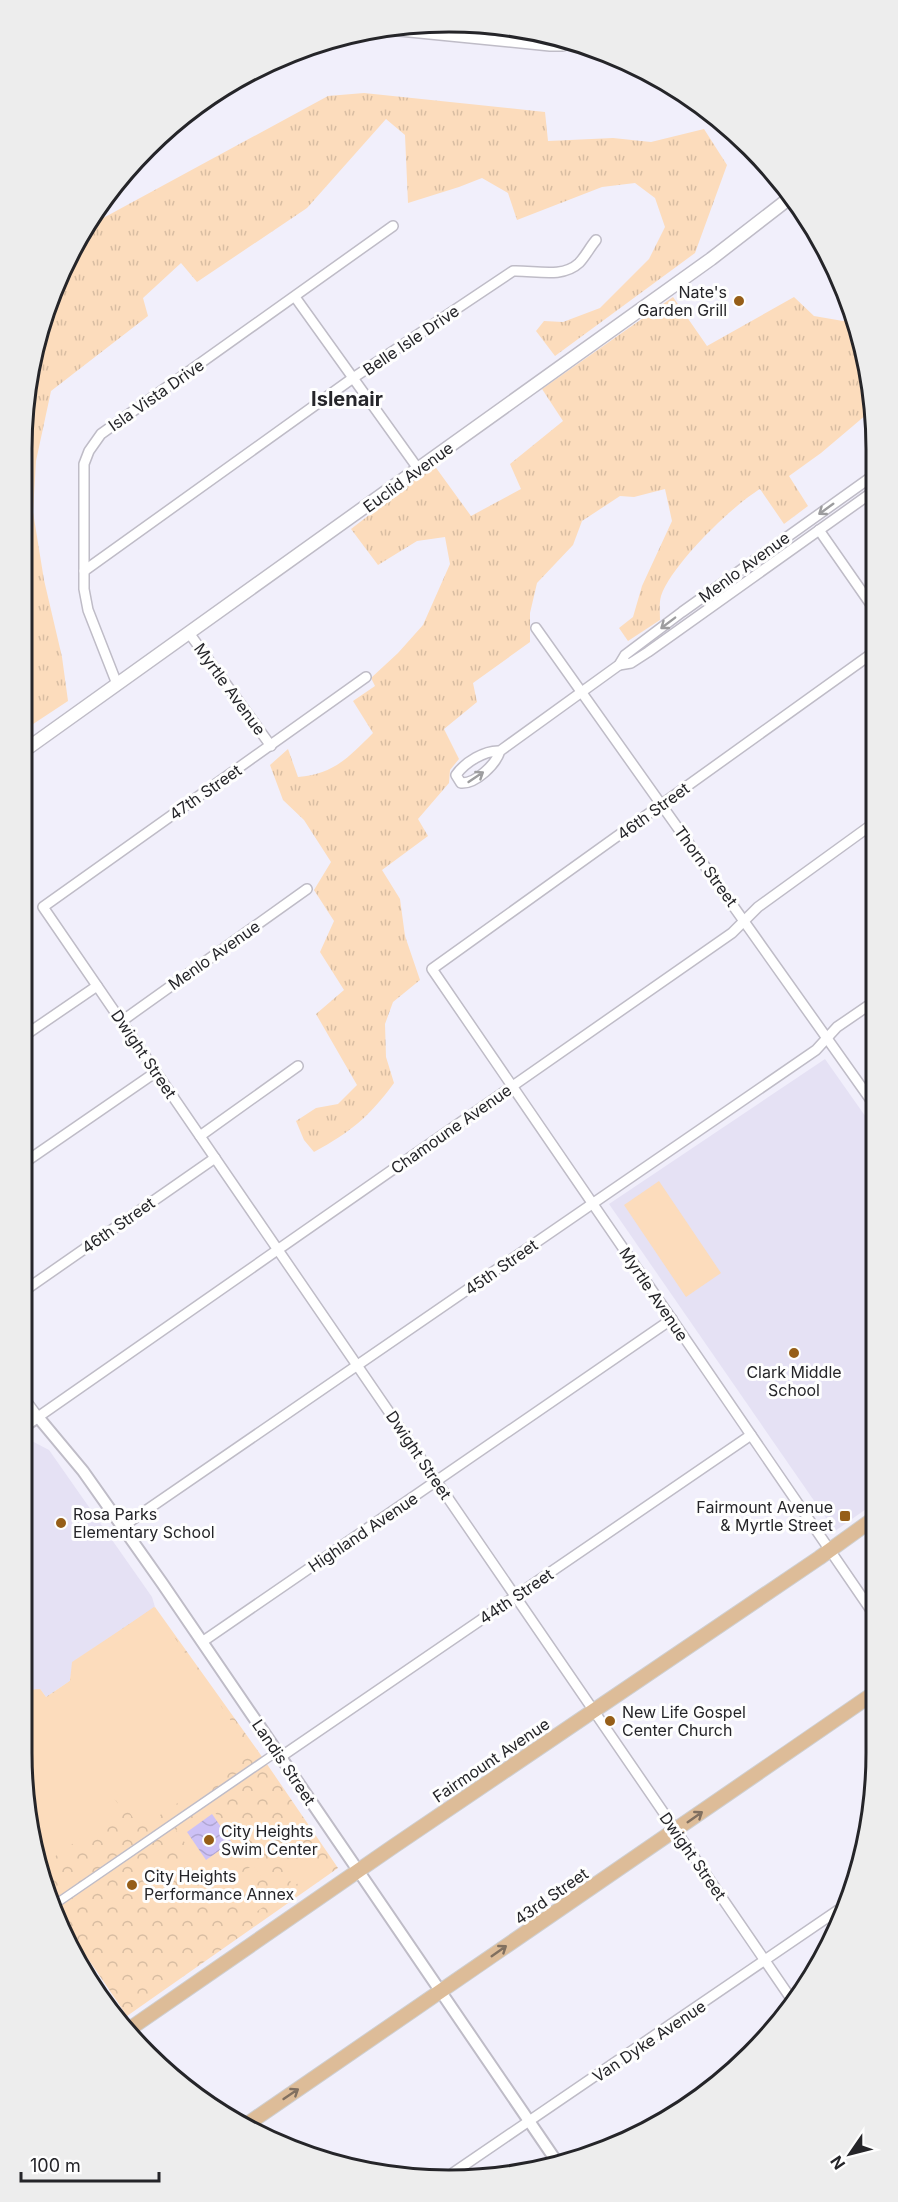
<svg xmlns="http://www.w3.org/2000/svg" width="898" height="2202" font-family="Inter,sans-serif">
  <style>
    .built { fill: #e5e1f4 }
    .grass { fill: url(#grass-tufts) }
    .park { fill: url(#park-crowns) }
    .garden { fill: #fcdcbc }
    .water { fill: url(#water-waves) }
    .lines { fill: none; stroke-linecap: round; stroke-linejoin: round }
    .pedestrian-casing { stroke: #bfbcc7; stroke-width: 10 }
    .minor-casing { stroke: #bfbcc7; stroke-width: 12 }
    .tertiary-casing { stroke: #bfbcc7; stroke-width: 14 }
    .secondary-casing { stroke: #bfbcc7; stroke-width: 15 }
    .primary-casing { stroke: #cfcfd0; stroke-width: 16 }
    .pedestrian { stroke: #fff; stroke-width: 7 }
    .minor { stroke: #fff; stroke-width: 9 }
    .tertiary { stroke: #fff; stroke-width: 10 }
    .secondary { stroke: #fff; stroke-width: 12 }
    .primary { stroke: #ddbc98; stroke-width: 14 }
    .oneway { stroke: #9d9d9f }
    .oneway2 { stroke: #817060 }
    .poi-dot { fill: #965e18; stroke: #fefefe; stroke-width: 2 }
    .labels { text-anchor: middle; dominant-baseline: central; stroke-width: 6; stroke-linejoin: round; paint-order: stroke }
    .poi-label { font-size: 16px; fill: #252529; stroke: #fefefe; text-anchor: start }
    .street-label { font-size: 16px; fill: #252529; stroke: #fefefe }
    .quarter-label { font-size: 20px; font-weight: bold; fill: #252529; stroke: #fefefe }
    .rim { fill: none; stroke: #252529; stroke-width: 3 }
  </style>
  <defs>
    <pattern id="grass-tufts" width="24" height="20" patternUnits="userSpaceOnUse" patternTransform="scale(1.5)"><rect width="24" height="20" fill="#fcdcbc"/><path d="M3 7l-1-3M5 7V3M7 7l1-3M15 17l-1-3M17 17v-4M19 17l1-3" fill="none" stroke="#d8bda2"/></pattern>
    <pattern id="park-crowns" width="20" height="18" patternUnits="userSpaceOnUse" patternTransform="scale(1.5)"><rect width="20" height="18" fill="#fcdcbc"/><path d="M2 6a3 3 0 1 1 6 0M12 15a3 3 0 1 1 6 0" fill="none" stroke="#d8bda2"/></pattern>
    <pattern id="water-waves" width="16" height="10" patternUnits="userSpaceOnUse" patternTransform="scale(1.5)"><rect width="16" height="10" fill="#cdc1f6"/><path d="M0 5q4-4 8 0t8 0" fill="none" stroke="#b0a6d3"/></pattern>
  </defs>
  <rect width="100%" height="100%" fill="#f1effb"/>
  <g class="built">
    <polygon points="825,1059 875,1130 876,1502 835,1531 609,1204"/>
    <polygon points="28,1439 49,1450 152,1597 155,1607 73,1662 70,1681 46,1697 40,1689 21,1695 21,1444"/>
  </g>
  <g class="grass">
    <polygon points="364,93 545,112 548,141 613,138 651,142 704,129 727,165 695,253 555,356 536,331 544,321 563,322 600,308 649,259 665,227 655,198 635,183 602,187 517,220 508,193 482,178 459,187 408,203 405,135 386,119 307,208 197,282 181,263 143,298 148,316 51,391 36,461 33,512 44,580 62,657 68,701 21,732 21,449 44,312 78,235 105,217 328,96"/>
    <path d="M673,297L707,346L794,297L814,316L843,321L850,316L873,393V409L821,453L789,476L808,506L784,524L760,489C732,506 672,564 661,596C659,603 660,612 660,620L628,641L619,628L633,617L642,586L672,521L665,489L634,497L620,496L582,521L573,545L537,583L530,613V642L473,683L477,702L444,729L459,759L450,770L449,783L418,819L428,836L382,870L400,899L405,936L420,980L393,1002L385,1024L386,1057L394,1083C369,1117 351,1132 314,1152L304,1140L296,1121L316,1108L338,1104L357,1085L316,1014L344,990L320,952L334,921L314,890L331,862L304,820L283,800L270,765L288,749L298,777C334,774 349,757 373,733L353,701L375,686L371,678L398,653L423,625L450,564L445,537L417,541L378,565L351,529L434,465L471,516L521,489L510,464L563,421L542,389Z"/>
  </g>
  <polygon class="park" points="155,1607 258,1751 338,1868 127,2016 48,1900 44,1891 21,1753 21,1695 28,1690 40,1689 46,1697 70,1681 72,1662"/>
  <g class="garden">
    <polygon points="659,1181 721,1273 686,1297 624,1205"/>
    <polygon points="154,1607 252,1752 147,1824 136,1822 115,1791 111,1794 122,1809 40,1867 21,1753 21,1695 28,1691 40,1689 46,1698 70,1681 73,1663"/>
    <polygon points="211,1807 244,1852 248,1850 253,1856 213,1883 176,1830"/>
    <polygon points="296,1833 305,1845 278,1864 269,1852"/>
    <polygon points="312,1855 320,1868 294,1886 285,1874"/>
    <polygon points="253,1865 262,1878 235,1896 226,1884"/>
    <polygon points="268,1886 276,1898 249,1917 241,1904"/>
  </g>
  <polygon class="water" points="212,1814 237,1850 228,1855 223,1848 206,1860 187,1832"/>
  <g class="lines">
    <g class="pedestrian-casing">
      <polyline id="pedestrian" points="51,1907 271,1756 282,1756"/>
    </g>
    <g class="minor-casing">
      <g id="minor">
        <polyline points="379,29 550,46 563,46 576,41"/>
        <polyline points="295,297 419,470"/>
        <polyline points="819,530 874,609"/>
        <path d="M84,571L353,378L513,271C534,270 562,279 579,263C585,257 590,247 596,240"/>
        <polyline points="536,628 875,1106"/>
        <polyline points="189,633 271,746"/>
        <polyline points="874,652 432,969 877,1619"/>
        <polyline points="619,665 631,663 648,652 874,491"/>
        <polyline points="366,677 43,907 794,2003"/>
        <polyline points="117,684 88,610 84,589 84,464 89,451 101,434 393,226"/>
        <path d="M500,751C485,750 465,762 456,775L461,783C476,784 496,764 500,751L619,665L625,655L682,612L874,475"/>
        <polyline points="122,1021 307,889"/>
        <polyline points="21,1038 97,986"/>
        <polyline points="200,1136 298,1066"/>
        <polyline points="21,1165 156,1072"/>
        <polyline points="21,1293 215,1158"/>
        <polyline points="21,1394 38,1417 732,933 758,907 874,823"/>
        <polyline points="122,1527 816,1050 837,1027 875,1001"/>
        <polyline points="202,1642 672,1319"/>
        <polyline points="282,1756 751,1435"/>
        <polyline points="450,2175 847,1904"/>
      </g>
    </g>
    <g class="tertiary-casing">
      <polyline id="tertiary" points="21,1428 38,1417 83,1471 162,1583 559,2165"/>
    </g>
    <g class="secondary-casing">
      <g id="secondary">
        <polyline points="21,753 711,259 791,197"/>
        <polyline points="76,1962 100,1997"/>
      </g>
    </g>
    <g class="primary-casing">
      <g id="primary">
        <polyline points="125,2032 394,1846 819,1558 876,1517"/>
        <polyline points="243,2127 877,1691"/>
      </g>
    </g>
    <use href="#pedestrian" class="pedestrian"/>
    <use href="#minor" class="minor"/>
    <use href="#tertiary" class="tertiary"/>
    <use href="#secondary" class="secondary"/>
    <use href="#primary" class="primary"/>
  </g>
  <defs><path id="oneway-shaft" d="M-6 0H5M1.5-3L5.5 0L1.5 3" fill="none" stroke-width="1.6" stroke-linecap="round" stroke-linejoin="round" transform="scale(1.5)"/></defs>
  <g class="oneway">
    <use href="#oneway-shaft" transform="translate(826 509) rotate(144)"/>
    <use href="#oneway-shaft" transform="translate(668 623) rotate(143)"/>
    <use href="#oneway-shaft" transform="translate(476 777) rotate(-34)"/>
  </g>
  <g class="oneway2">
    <use href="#oneway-shaft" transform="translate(695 1817) rotate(-35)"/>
    <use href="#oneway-shaft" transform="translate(499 1951) rotate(-35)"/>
    <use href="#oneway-shaft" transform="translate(291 2094) rotate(-34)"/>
  </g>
  <g class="poi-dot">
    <circle cx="739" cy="301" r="6"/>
    <circle cx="794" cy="1353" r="6"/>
    <rect x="839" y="1510" width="12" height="12" rx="3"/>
    <circle cx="61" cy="1523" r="6"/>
    <circle cx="610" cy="1721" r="6"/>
    <circle cx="209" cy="1840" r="6"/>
    <circle cx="132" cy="1885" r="6"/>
  </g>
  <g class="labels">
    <g class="poi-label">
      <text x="727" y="292" text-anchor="end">Nate's<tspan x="727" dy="18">Garden Grill</tspan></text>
      <text x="794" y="1372" text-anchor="middle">Clark Middle<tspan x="794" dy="18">School</tspan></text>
      <text x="833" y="1507" text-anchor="end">Fairmount Avenue<tspan x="833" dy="18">&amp; Myrtle Street</tspan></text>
      <text x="73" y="1514">Rosa Parks<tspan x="73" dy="18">Elementary School</tspan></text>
      <text x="622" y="1712">New Life Gospel<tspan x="622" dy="18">Center Church</tspan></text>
      <text x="221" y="1831">City Heights<tspan x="221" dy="18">Swim Center</tspan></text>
      <text x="144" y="1876">City Heights<tspan x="144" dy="18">Performance Annex</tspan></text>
    </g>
    <g class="street-label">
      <text transform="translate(411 340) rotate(-34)">Belle Isle Drive</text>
      <text transform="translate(156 395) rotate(-35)">Isla Vista Drive</text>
      <text transform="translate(408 477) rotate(-36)">Euclid Avenue</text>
      <text transform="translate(744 567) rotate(-36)">Menlo Avenue</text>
      <text transform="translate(230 689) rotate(54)">Myrtle Avenue</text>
      <text transform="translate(205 792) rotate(-35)">47th Street</text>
      <text transform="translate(653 811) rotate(-36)">46th Street</text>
      <text transform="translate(706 866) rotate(54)">Thorn Street</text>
      <text transform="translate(214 955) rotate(-35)">Menlo Avenue</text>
      <text transform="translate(144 1054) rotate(56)">Dwight Street</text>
      <text transform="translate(451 1129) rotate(-35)">Chamoune Avenue</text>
      <text transform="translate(118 1225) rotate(-35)">46th Street</text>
      <text transform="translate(501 1267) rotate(-35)">45th Street</text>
      <text transform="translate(654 1294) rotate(56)">Myrtle Avenue</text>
      <text transform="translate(419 1455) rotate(56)">Dwight Street</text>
      <text transform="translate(363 1532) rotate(-34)">Highland Avenue</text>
      <text transform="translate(516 1596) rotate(-34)">44th Street</text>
      <text transform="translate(491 1760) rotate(-34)">Fairmount Avenue</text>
      <text transform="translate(284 1762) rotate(56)">Landis Street</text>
      <text transform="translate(693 1856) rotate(55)">Dwight Street</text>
      <text transform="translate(551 1896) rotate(-35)">43rd Street</text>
      <text transform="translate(649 2041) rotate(-34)">Van Dyke Avenue</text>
    </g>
    <g class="quarter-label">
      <text x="347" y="399">Islenair</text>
    </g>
  </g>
  <path d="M0 0H898V2202H0ZM449 32H449A417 417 0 0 1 866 449V1753A417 417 0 0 1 449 2170H449A417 417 0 0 1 32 1753V449A417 417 0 0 1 449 32Z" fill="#ededed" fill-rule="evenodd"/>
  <path class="rim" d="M449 32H449A417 417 0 0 1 866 449V1753A417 417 0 0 1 449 2170H449A417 417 0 0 1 32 1753V449A417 417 0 0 1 449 32Z"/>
  <g transform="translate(850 2154) rotate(235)" stroke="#fefefe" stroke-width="4.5" paint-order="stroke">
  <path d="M0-4.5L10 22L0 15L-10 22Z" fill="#252529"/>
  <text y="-9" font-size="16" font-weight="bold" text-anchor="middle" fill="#252529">N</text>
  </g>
  <path d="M21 2172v9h138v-9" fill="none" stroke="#252529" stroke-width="3"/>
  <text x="30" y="2172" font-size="18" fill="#252529" stroke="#fefefe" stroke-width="4.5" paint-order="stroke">100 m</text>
</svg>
